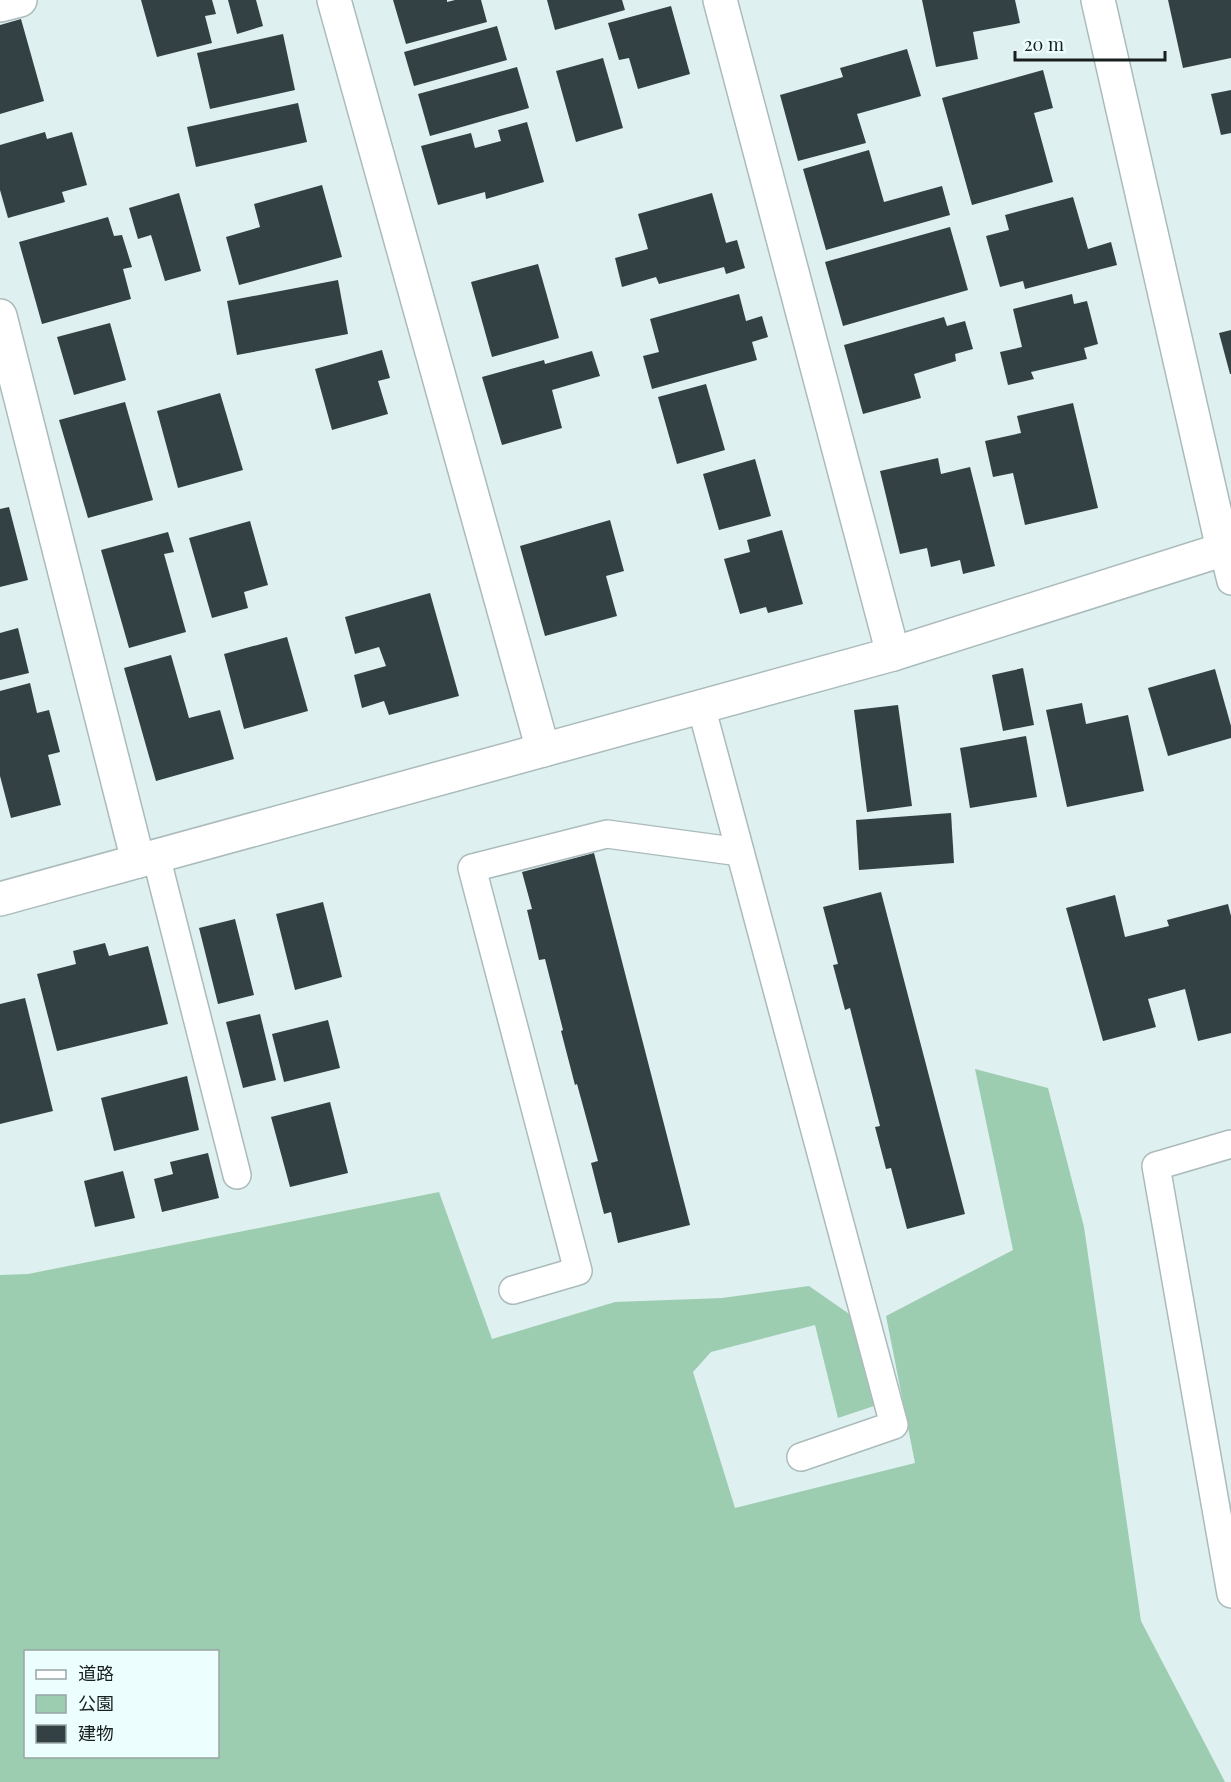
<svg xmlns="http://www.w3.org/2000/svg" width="1231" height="1782" font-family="'Playfair Display','Noto Sans JP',serif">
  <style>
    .green { fill: #9dcdb0; fill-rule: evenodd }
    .building { fill: #334044 }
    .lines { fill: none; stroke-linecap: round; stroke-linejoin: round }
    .lane-casing { stroke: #abbbbc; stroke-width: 30 }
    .street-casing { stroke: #abbbbc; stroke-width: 36 }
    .secondary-casing { stroke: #abbbbc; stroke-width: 36 }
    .lane { stroke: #fff; stroke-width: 27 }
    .street { stroke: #fff; stroke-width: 33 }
    .secondary { stroke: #fff; stroke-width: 33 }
  </style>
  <rect width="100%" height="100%" fill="#dff0f1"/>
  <path class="green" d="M975,1069L1048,1088L1084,1227L1141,1621L1225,1782H0V1275L28,1274L439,1192L492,1339L615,1302L722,1298L809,1286L855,1318L874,1406L838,1418L815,1325L711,1352L693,1372L735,1508L915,1463L886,1316L1013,1250ZM26,1652H218V1756H26Z"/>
  <g class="building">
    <polygon points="141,0 212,0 216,14 205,16 212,43 157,57"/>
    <polygon points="228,0 256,0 263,26 237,34"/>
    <polygon points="393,0 447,0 447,2 455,0 481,0 487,22 406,44"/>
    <polygon points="547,0 622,0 625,10 555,30"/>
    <polygon points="922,0 1015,0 1020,23 973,32 978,59 936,67"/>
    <polygon points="1168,0 1231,0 1231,58 1183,68"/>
    <polygon points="671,6 690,74 638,89 629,58 619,60 608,23"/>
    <polygon points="21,19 44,101 0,114 0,25"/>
    <polygon points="497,26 507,60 414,86 404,52"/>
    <polygon points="283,34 295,90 210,109 197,53"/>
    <polygon points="907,49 921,96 857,114 866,143 798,161 780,95 843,77 840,68"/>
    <polygon points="603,58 623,128 576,142 556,71"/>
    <polygon points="517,67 529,108 430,136 418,94"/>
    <polygon points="1043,70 1053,108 1034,113 1053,182 972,205 942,98"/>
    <polygon points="1231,90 1231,133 1221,135 1211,94"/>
    <polygon points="298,103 307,142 196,167 187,127"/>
    <polygon points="527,122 544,182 486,199 485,192 438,205 421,146 471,133 475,148 501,141 498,130"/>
    <polygon points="45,132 47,139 72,132 87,185 62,192 65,202 8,218 0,190 0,145"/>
    <polygon points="869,150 884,202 942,186 950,215 826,250 803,169"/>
    <polygon points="322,185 342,257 239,285 226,237 260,227 254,204"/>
    <polygon points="179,193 201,271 165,281 151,235 138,239 129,208"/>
    <polygon points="712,193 726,243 737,240 745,268 726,274 724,267 659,284 656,277 622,287 615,258 648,249 638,214"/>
    <polygon points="1073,197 1088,249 1111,242 1117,265 1025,289 1023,281 1000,287 986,236 1009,230 1005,215"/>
    <polygon points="108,217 114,236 122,235 132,267 123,269 131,299 42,324 19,242"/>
    <polygon points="950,227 968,290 843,326 825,262"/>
    <polygon points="538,264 559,338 492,357 471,282"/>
    <polygon points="338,280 348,334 237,355 227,301"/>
    <polygon points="739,294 746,321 762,316 768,337 752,342 757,360 652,389 643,356 659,352 650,319"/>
    <polygon points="1072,294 1074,304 1087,301 1098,344 1084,348 1087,359 1031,372 1034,379 1008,385 1000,352 1022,347 1013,309"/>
    <polygon points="944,317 947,326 965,321 973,349 955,354 956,361 914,374 921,398 863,414 844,345"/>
    <polygon points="110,323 126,380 74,395 57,337"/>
    <polygon points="1231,330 1231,374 1230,374 1219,333"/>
    <polygon points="382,350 390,378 378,381 388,414 332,430 315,369"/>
    <polygon points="592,351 600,376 552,390 562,428 502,445 482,377 544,360 545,364"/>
    <polygon points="706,384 725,450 677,464 658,397"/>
    <polygon points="220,393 243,470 178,488 157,411"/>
    <polygon points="125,402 153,500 88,518 59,420"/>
    <polygon points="1073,403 1098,508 1025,525 1013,473 993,477 985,441 1021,433 1017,416"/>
    <polygon points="938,458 941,474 970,467 995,566 963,574 960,560 931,567 927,548 900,554 880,471"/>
    <polygon points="755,459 771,516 719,530 703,474"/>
    <polygon points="9,507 28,580 0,587 0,509"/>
    <polygon points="610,520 624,571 606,576 617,616 545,636 520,546"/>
    <polygon points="250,521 268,585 244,592 248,608 212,618 189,538"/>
    <polygon points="782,530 803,604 768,613 766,607 740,614 724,559 750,552 747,540"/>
    <polygon points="168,532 174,552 164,554 186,632 129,648 101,550"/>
    <polygon points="430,593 459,696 389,715 384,701 362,708 354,675 386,666 379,647 355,654 345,617"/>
    <polygon points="18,628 29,673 0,680 0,633"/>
    <polygon points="287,637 308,711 244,729 224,654"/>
    <polygon points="171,655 189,718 220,710 234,759 156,781 124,668"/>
    <polygon points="1023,668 1034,725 1003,731 992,675"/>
    <polygon points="1215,669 1231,726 1231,738 1168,756 1148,688"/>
    <polygon points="30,683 37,713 49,710 60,752 48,755 61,805 11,818 0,776 0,691"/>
    <polygon points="1082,703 1086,724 1128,715 1144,791 1067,807 1046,710"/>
    <polygon points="898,705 912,806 867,812 854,710"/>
    <polygon points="1026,736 1037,797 970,808 960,748"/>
    <polygon points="951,813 954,863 859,870 856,820"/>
    <polygon points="594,853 690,1225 618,1243 611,1212 604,1214 591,1163 598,1161 577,1084 575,1085 561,1031 563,1030 545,959 539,960 527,910 532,909 522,872"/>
    <polygon points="881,892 965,1214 907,1229 891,1168 886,1169 875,1127 880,1126 850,1008 845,1010 833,965 838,964 823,907"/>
    <polygon points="1115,895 1125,937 1169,926 1167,920 1228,904 1231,916 1231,1033 1198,1041 1185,989 1148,999 1156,1027 1103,1041 1066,908"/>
    <polygon points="323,902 342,977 295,990 276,914"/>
    <polygon points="235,919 254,995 218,1004 199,928"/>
    <polygon points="105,943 109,956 148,946 168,1024 57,1051 37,974 76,964 73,951"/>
    <polygon points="25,998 53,1111 0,1124 0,1004"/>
    <polygon points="260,1014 276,1080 243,1088 226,1022"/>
    <polygon points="328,1020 340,1068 284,1082 272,1034"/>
    <polygon points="187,1076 199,1130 114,1151 101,1098"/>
    <polygon points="330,1102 348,1173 290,1187 271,1117"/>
    <polygon points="208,1153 219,1198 162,1212 154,1179 173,1174 170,1162"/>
    <polygon points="123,1171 135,1218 95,1227 84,1181"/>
  </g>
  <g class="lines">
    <g class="lane-casing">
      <g id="lane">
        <polyline points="1223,549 1231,581"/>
        <polyline points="701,706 894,1425 801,1457"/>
        <polyline points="156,856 237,1175"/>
        <polyline points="1231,1144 1156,1166 1231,1594"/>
        <polyline points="513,1290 578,1271 472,868 607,834 740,852"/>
      </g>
    </g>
    <g class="street-casing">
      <g id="street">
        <polyline points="334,0 543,750"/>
        <polyline points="720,0 893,654"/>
        <polyline points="1098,0 1223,549"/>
        <polyline points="0,5 20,0"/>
        <polyline points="0,316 138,861"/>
      </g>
    </g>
    <g class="secondary-casing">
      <polyline id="secondary" points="0,899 893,654 1231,547"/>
    </g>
    <use href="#lane" class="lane"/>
    <use href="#street" class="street"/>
    <use href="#secondary" class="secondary"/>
  </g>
  <rect x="24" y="1650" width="195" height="108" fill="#edfefe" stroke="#98a5a5" stroke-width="1.5"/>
  <rect x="36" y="1670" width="30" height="9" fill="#ffffff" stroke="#98a5a5" stroke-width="1.5"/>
  <text x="78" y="1680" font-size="18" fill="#191f1f">道路</text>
  <rect x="36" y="1695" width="30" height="18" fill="#9dcdb0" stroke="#98a5a5" stroke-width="1.5"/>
  <text x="78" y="1710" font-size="18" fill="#191f1f">公園</text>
  <rect x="36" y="1725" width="30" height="18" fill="#334044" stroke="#98a5a5" stroke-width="1.5"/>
  <text x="78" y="1740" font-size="18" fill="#191f1f">建物</text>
  <path d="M1015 51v9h150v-9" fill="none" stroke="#191f1f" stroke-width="3"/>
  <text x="1024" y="51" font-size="18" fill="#191f1f" stroke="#edfefe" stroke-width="4.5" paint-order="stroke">20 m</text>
</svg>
